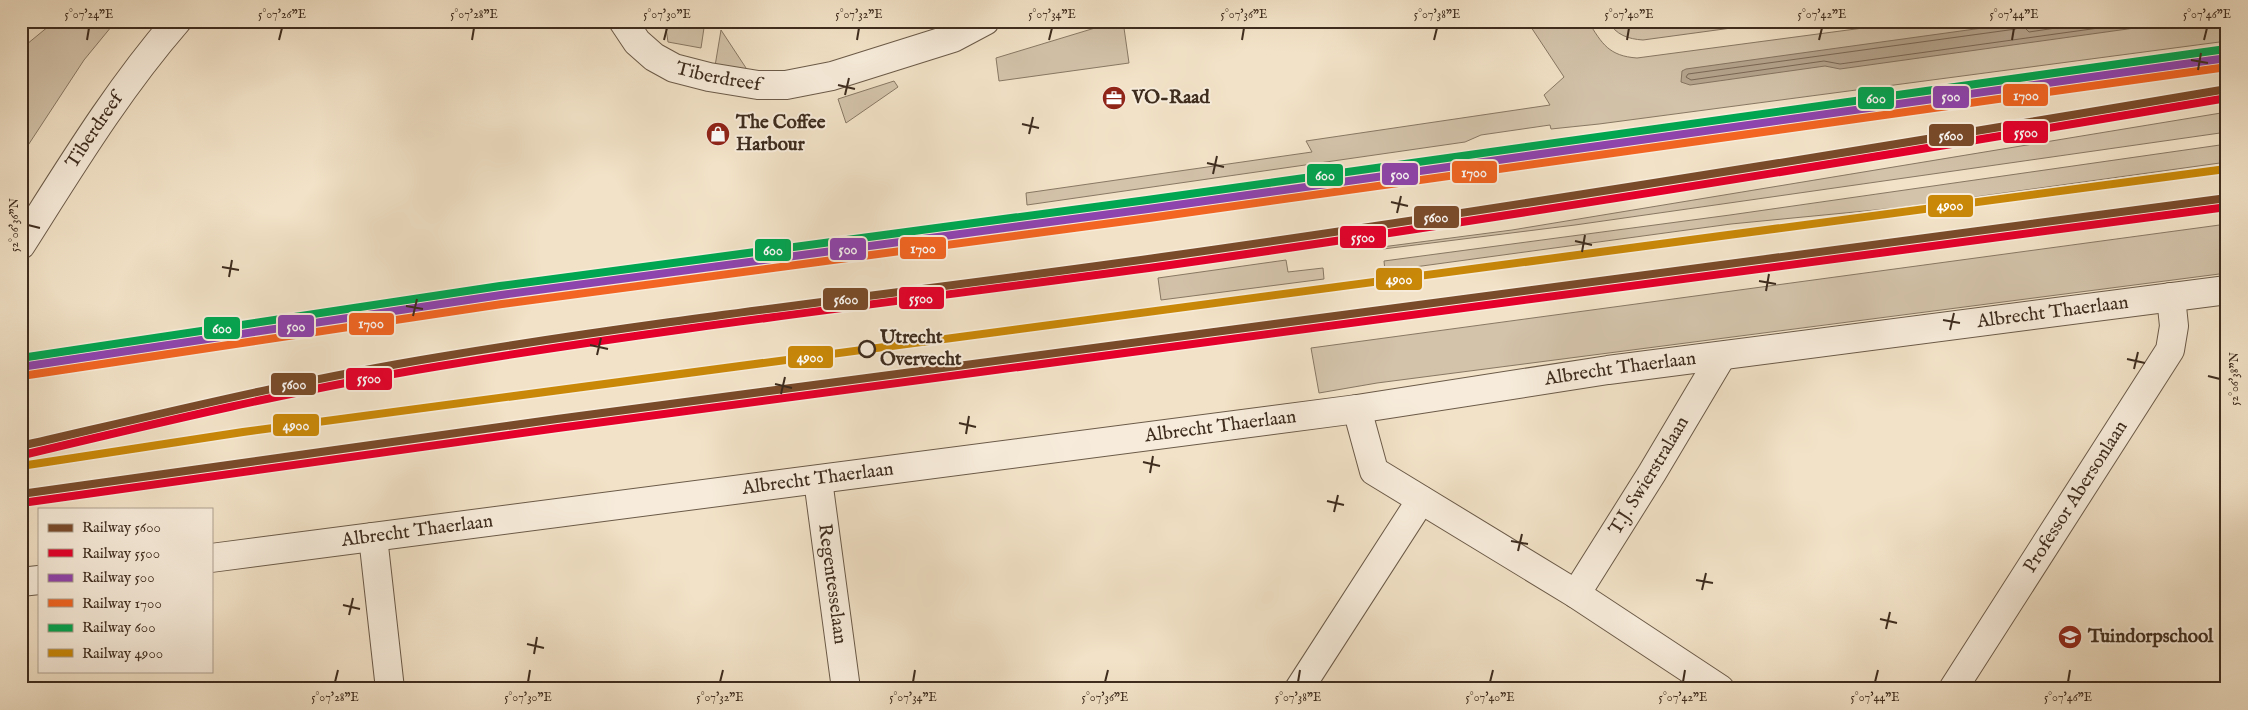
<svg xmlns="http://www.w3.org/2000/svg" width="2248" height="710" font-family="'IM FELL English',serif">
  <style>
    .green { fill: #d3c3aa; stroke: #887864 }
    .water { fill: #b5a48e; stroke: #857461 }
    .lines { fill: none; stroke-linecap: round; stroke-linejoin: round }
    .shore { stroke: #7a6856; stroke-width: 1 }
    .minor-casing { stroke: #6b5a48; stroke-width: 30 }
    .minor { stroke: #f7ecdb; stroke-width: 28 }
    .rail-1-casing { stroke: #f7ecdb; stroke-width: 11 }
    .rail-2-casing { stroke: #f7ecdb; stroke-width: 11 }
    .rail-3-casing { stroke: #f7ecdb; stroke-width: 11 }
    .rail-4-casing { stroke: #f7ecdb; stroke-width: 11 }
    .rail-5-casing { stroke: #f7ecdb; stroke-width: 11 }
    .rail-6-casing { stroke: #f7ecdb; stroke-width: 11 }
    .rail-1 { stroke: #7a4b2a; stroke-width: 8 }
    .rail-2 { stroke: #e4002b; stroke-width: 8 }
    .rail-3 { stroke: #8e44ad; stroke-width: 8 }
    .rail-4 { stroke: #f26522; stroke-width: 8 }
    .rail-5 { stroke: #00a651; stroke-width: 8 }
    .rail-6 { stroke: #c98808; stroke-width: 8 }
    .ticks { fill: none; stroke: #3e2c1e; stroke-width: 2 }
    .stop-dot { fill: #f7ecdb; stroke: #3e2c1e; stroke-width: 2.5 }
    .labels { text-anchor: middle; dominant-baseline: central; stroke-width: 4; stroke-linejoin: round; paint-order: stroke }
    .street-label { font-size: 19px; fill: #3e2c1e; stroke: #f7ecdb }
    .poi-label { font-size: 19px; font-weight: bold; fill: #3e2c1e; stroke: #f7ecdb; text-anchor: start }
    .stop-label { font-size: 19px; font-weight: bold; fill: #3e2c1e; stroke: #f7ecdb; text-anchor: start }
    .line-badge { stroke: #f7ecdb; stroke-width: 2 }
    .badge-label { font-size: 14px; text-anchor: middle; font-weight: bold; fill: #fff }
    .neatline { fill: none; stroke: #3e2c1e; stroke-width: 2 }
    .ticks-label { font-size: 12px; text-anchor: middle; fill: #3e2c1e }
  </style>
  <rect width="100%" height="100%" fill="#f2e2c7"/>
  <filter id="stains"><feTurbulence type="fractalNoise" baseFrequency=".004" numOctaves="4"/><feColorMatrix values="0 0 0 0 .2 0 0 0 0 .09 0 0 0 0 .02 0 0 0 .5 -.17"/></filter>
  <radialGradient id="worn" r=".72"><stop offset=".6" stop-color="#630" stop-opacity="0"/><stop offset="1" stop-color="#630" stop-opacity=".3"/></radialGradient>
  <g class="green">
    <polygon points="55,21 116,21 84,60 21,156 21,49"/>
    <polygon points="665,21 705,21 701,48 668,42"/>
    <polygon points="1118,21 1123,21 1129,63 999,81 996,58"/>
    <path d="M1527,21H1588C1602,44 1609,56 1637,58L1916,21H2227V41L1599,124L1551,129L1550,125L1481,135L1465,142L1027,205L1026,193L1312,152L1306,141L1550,105L1544,95L1564,77Z"/>
    <path d="M1608,21H1783L1643,40C1628,39 1616,35 1608,21Z"/>
    <polygon points="721,30 748,71 715,66"/>
    <polygon points="894,81 898,87 846,123 838,99"/>
    <polygon points="2227,112 2227,132 1575,225 1383,249 1382,247 1512,230"/>
    <polygon points="2227,144 2227,162 1896,208 1731,224 1385,271 1384,261 1730,215"/>
    <polygon points="2227,224 2227,273 1377,383 1319,393 1311,348"/>
    <polygon points="1286,260 1288,272 1323,268 1324,279 1161,300 1158,278"/>
  </g>
  <polygon class="water" points="2033,21 2185,21 1840,69 1825,66 1690,85 1681,82 1682,71 1686,69"/>
  <g class="lines">
    <g class="shore">
      <polyline points="2021,21 2020,26 2016,29 1688,74 1686,77 1691,80 1824,61 1840,64 2149,21"/>
      <polyline points="2028,21 2026,29 2029,32 2103,21"/>
    </g>
    <g class="minor-casing">
      <g id="minor">
        <path id="s1" d="M623,21L637,42L654,57L674,68L709,77L758,85H786L832,76L953,38L985,21"/>
        <path id="s2" d="M21,245C70,168 117,90 177,21"/>
        <polyline points="1357,409 1374,471 1576,594 1720,689"/>
        <path id="s3" d="M818,480L846,689"/>
        <polyline points="373,537 390,689"/>
        <path id="s4" d="M211,558L1357,409L1608,370L2227,290"/>
        <polyline points="21,582 39,580"/>
        <path id="s5" d="M1576,594L1652,473L1721,357"/>
        <polyline points="1299,689 1421,500"/>
        <path id="s6" d="M1953,689L2170,350L2174,326L2171,297"/>
      </g>
    </g>
    <use href="#minor" class="minor"/>
    <g class="rail-1-casing">
      <g id="rail-1">
        <path d="M21,446C160,414 298,380 439,357C679,317 921,291 1162,257C1518,207 1872,149 2227,89"/>
        <polyline points="21,494 557,419 2227,198"/>
      </g>
    </g>
    <g class="rail-2-casing">
      <g id="rail-2">
        <path d="M23,455C161,422 300,389 440,366C680,326 922,299 1163,266C1518,216 1873,158 2227,98"/>
        <polyline points="22,503 558,428 2227,207"/>
      </g>
    </g>
    <g class="rail-3-casing">
      <polyline id="rail-3" points="21,367 501,295 1148,209 2227,58"/>
    </g>
    <g class="rail-4-casing">
      <polyline id="rail-4" points="22,376 502,304 1149,218 2227,67"/>
    </g>
    <g class="rail-5-casing">
      <polyline id="rail-5" points="21,358 500,286 1147,200 2226,49"/>
    </g>
    <g class="rail-6-casing">
      <polyline id="rail-6" points="21,466 243,432 2226,169"/>
    </g>
    <use href="#rail-1" class="rail-1"/>
    <use href="#rail-2" class="rail-2"/>
    <use href="#rail-3" class="rail-3"/>
    <use href="#rail-4" class="rail-4"/>
    <use href="#rail-5" class="rail-5"/>
    <use href="#rail-6" class="rail-6"/>
  </g>
  <path class="ticks" d="M87,40L89,28M279,40L282,28M472,40L474,28M664,40L667,28M857,40L859,28M1049,40L1052,28M1242,40L1244,28M1434,40L1437,28M1627,40L1629,28M1819,40L1822,28M2012,40L2014,28M2204,40L2207,28M2191,60L2208,63M2198,70L2201,53M838,85L855,89M845,95L849,78M1022,124L1039,128M1029,134L1033,117M1207,163L1224,167M1213,174L1217,156M1391,202L1408,206M1397,213L1401,196M28,225L40,228M1575,241L1592,245M1582,252L1585,235M222,267L239,270M229,277L232,260M1759,281L1776,284M1766,291L1769,274M406,306L423,309M413,316L417,299M1943,320L1960,323M1950,330L1954,313M590,345L608,349M597,355L601,338M2127,359L2145,363M2134,369L2138,352M2208,376L2220,379M775,384L792,388M781,394L785,377M959,423L976,427M966,434L969,416M1143,462L1160,466M1150,473L1153,456M1327,501L1344,505M1334,512L1338,495M1511,541L1528,544M1518,551L1522,534M1696,580L1713,583M1702,590L1706,573M343,605L360,609M349,615L353,598M1880,619L1897,623M1886,629L1890,612M527,644L544,648M534,654L537,637M335,682L338,670M528,682L530,670M720,682L723,670M913,682L915,670M1105,682L1108,670M1298,682L1300,670M1490,682L1493,670M1683,682L1685,670M1875,682L1878,670M2068,682L2070,670"/>
  <defs>
    <g id="office-disc" transform="scale(1.25)"><circle r="9.5" fill="#8f2418" stroke="#f7ecdb"/><path d="M-6-3h4V-5.5h4V-3h4V5H-6ZM-1-4.5V-3h2v-1.5ZM-6 0V1H6V0Z" fill="#fff"/></g>
    <g id="shop-disc" transform="scale(1.25)"><circle r="9.5" fill="#8f2418" stroke="#f7ecdb"/><path d="M-5-2.5h2.3a2.7 3.5 0 0 1 5.4 0H5L5.5 6h-11ZM-1.5-2.5h3a1.5 2.3 0 0 0-3 0Z" fill="#fff"/></g>
    <g id="school-disc" transform="scale(1.25)"><circle r="9.5" fill="#8f2418" stroke="#f7ecdb"/><path d="M0-5L7-2L0 1L-7-2ZM-4 1L0 2.5L4 1V4Q0 6-4 4Z" fill="#fff"/></g>
  </defs>
  <g fill-rule="evenodd">
    <use href="#office-disc" x="1114" y="98"/>
    <use href="#shop-disc" x="718" y="134"/>
    <use href="#school-disc" x="2070" y="637"/>
  </g>
  <circle class="stop-dot" cx="867" cy="349" r="8"/>
  <g class="labels">
    <g class="street-label">
      <text stroke="none"><textPath href="#s1" startOffset="116">Tiberdreef</textPath></text>
      <text stroke="none"><textPath href="#s2" startOffset="136">Tiberdreef</textPath></text>
      <text stroke="none"><textPath href="#s4" startOffset="1858">Albrecht Thaerlaan</textPath></text>
      <text stroke="none"><textPath href="#s4" startOffset="1422">Albrecht Thaerlaan</textPath></text>
      <text stroke="none"><textPath href="#s4" startOffset="1018">Albrecht Thaerlaan</textPath></text>
      <text stroke="none"><textPath href="#s5" startOffset="139">T.J. Swierstralaan</textPath></text>
      <text stroke="none"><textPath href="#s4" startOffset="612">Albrecht Thaerlaan</textPath></text>
      <text stroke="none"><textPath href="#s6" startOffset="228">Professor Abersonlaan</textPath></text>
      <text stroke="none"><textPath href="#s4" startOffset="208">Albrecht Thaerlaan</textPath></text>
      <text stroke="none"><textPath href="#s3" startOffset="105">Regentesselaan</textPath></text>
    </g>
    <g class="poi-label">
      <text x="1132" y="98">VO-Raad</text>
      <text x="736" y="123">The Coffee<tspan x="736" dy="22">Harbour</tspan></text>
      <text x="2088" y="637">Tuindorpschool</text>
    </g>
    <g class="stop-label">
      <text x="880" y="338">Utrecht<tspan x="880" dy="22">Overvecht</tspan></text>
    </g>
  </g>
  <g class="line-badge">
    <rect x="2002" y="83" width="47" height="24" rx="5" fill="#f26522"/>
    <rect x="1932" y="85" width="38" height="24" rx="5" fill="#8e44ad"/>
    <rect x="1857" y="86" width="38" height="24" rx="5" fill="#00a651"/>
    <rect x="2002" y="120" width="47" height="24" rx="5" fill="#e4002b"/>
    <rect x="1928" y="123" width="47" height="24" rx="5" fill="#7a4b2a"/>
    <rect x="1451" y="160" width="47" height="24" rx="5" fill="#f26522"/>
    <rect x="1381" y="162" width="38" height="24" rx="5" fill="#8e44ad"/>
    <rect x="1306" y="163" width="38" height="24" rx="5" fill="#00a651"/>
    <rect x="1927" y="194" width="47" height="24" rx="5" fill="#c98808"/>
    <rect x="1413" y="205" width="47" height="24" rx="5" fill="#7a4b2a"/>
    <rect x="1339" y="225" width="48" height="24" rx="5" fill="#e4002b"/>
    <rect x="899" y="236" width="48" height="24" rx="5" fill="#f26522"/>
    <rect x="829" y="237" width="38" height="24" rx="5" fill="#8e44ad"/>
    <rect x="754" y="238" width="38" height="24" rx="5" fill="#00a651"/>
    <rect x="1375" y="267" width="48" height="24" rx="5" fill="#c98808"/>
    <rect x="898" y="286" width="47" height="24" rx="5" fill="#e4002b"/>
    <rect x="822" y="287" width="47" height="24" rx="5" fill="#7a4b2a"/>
    <rect x="348" y="312" width="47" height="24" rx="5" fill="#f26522"/>
    <rect x="277" y="314" width="38" height="24" rx="5" fill="#8e44ad"/>
    <rect x="203" y="316" width="38" height="24" rx="5" fill="#00a651"/>
    <rect x="787" y="345" width="47" height="24" rx="5" fill="#c98808"/>
    <rect x="345" y="367" width="48" height="24" rx="5" fill="#e4002b"/>
    <rect x="270" y="372" width="47" height="24" rx="5" fill="#7a4b2a"/>
    <rect x="272" y="413" width="48" height="24" rx="5" fill="#c98808"/>
  </g>
  <g class="badge-label">
    <text x="2026" y="100">1700</text>
    <text x="1951" y="101">500</text>
    <text x="1876" y="103">600</text>
    <text x="2026" y="137">5500</text>
    <text x="1951" y="140">5600</text>
    <text x="1474" y="177">1700</text>
    <text x="1400" y="179">500</text>
    <text x="1325" y="180">600</text>
    <text x="1950" y="210">4900</text>
    <text x="1436" y="222">5600</text>
    <text x="1363" y="242">5500</text>
    <text x="923" y="253">1700</text>
    <text x="848" y="254">500</text>
    <text x="773" y="255">600</text>
    <text x="1399" y="284">4900</text>
    <text x="921" y="303">5500</text>
    <text x="846" y="304">5600</text>
    <text x="371" y="328">1700</text>
    <text x="296" y="331">500</text>
    <text x="222" y="333">600</text>
    <text x="810" y="362">4900</text>
    <text x="369" y="383">5500</text>
    <text x="294" y="389">5600</text>
    <text x="296" y="430">4900</text>
  </g>
  <rect width="2248" height="710" fill="none" stroke="#f2e2c7" stroke-width="55"/>
  <rect x="38" y="508" width="175" height="165" fill="#f7ecdb" stroke="#ad9f8f"/>
  <rect x="48" y="524" width="25" height="8" fill="#7a4b2a" stroke="#ad9f8f"/>
  <text x="82" y="532" font-size="15" fill="#3e2c1e">Railway 5600</text>
  <rect x="48" y="549" width="25" height="8" fill="#e4002b" stroke="#ad9f8f"/>
  <text x="82" y="558" font-size="15" fill="#3e2c1e">Railway 5500</text>
  <rect x="48" y="574" width="25" height="8" fill="#8e44ad" stroke="#ad9f8f"/>
  <text x="82" y="582" font-size="15" fill="#3e2c1e">Railway 500</text>
  <rect x="48" y="599" width="25" height="8" fill="#f26522" stroke="#ad9f8f"/>
  <text x="82" y="608" font-size="15" fill="#3e2c1e">Railway 1700</text>
  <rect x="48" y="624" width="25" height="8" fill="#00a651" stroke="#ad9f8f"/>
  <text x="82" y="632" font-size="15" fill="#3e2c1e">Railway 600</text>
  <rect x="48" y="649" width="25" height="8" fill="#c98808" stroke="#ad9f8f"/>
  <text x="82" y="658" font-size="15" fill="#3e2c1e">Railway 4900</text>
  <rect x="28" y="28" width="2192" height="654" class="neatline"/>
  <g class="ticks-label">
    <text x="89" y="18">5°07'24"E</text>
    <text x="282" y="18">5°07'26"E</text>
    <text x="474" y="18">5°07'28"E</text>
    <text x="667" y="18">5°07'30"E</text>
    <text x="859" y="18">5°07'32"E</text>
    <text x="1052" y="18">5°07'34"E</text>
    <text x="1244" y="18">5°07'36"E</text>
    <text x="1437" y="18">5°07'38"E</text>
    <text x="1629" y="18">5°07'40"E</text>
    <text x="1822" y="18">5°07'42"E</text>
    <text x="2014" y="18">5°07'44"E</text>
    <text x="2207" y="18">5°07'46"E</text>
    <text transform="translate(14 225) rotate(-90)" y="4">52°06'36"N</text>
    <text transform="translate(2234 379) rotate(-90)" y="4">52°06'38"N</text>
    <text x="335" y="701">5°07'28"E</text>
    <text x="528" y="701">5°07'30"E</text>
    <text x="720" y="701">5°07'32"E</text>
    <text x="913" y="701">5°07'34"E</text>
    <text x="1105" y="701">5°07'36"E</text>
    <text x="1298" y="701">5°07'38"E</text>
    <text x="1490" y="701">5°07'40"E</text>
    <text x="1683" y="701">5°07'42"E</text>
    <text x="1875" y="701">5°07'44"E</text>
    <text x="2068" y="701">5°07'46"E</text>
  </g>
  <rect width="100%" height="100%" filter="url(#stains)"/>
  <rect width="100%" height="100%" fill="url(#worn)"/>
</svg>
